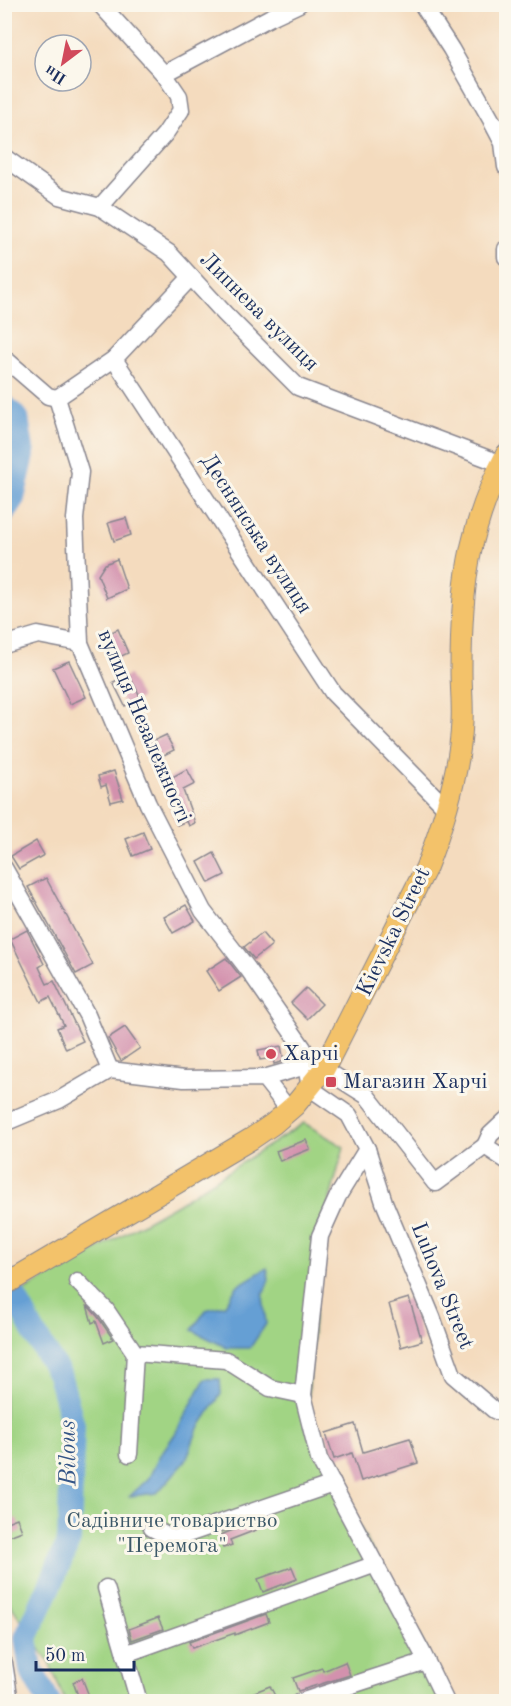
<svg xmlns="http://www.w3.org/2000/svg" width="511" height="1706" font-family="'Old Standard TT',serif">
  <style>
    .green { fill: #a1d484; stroke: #5e8271; stroke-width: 1.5 }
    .water { fill: #659fd4; stroke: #406799; stroke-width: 1.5 }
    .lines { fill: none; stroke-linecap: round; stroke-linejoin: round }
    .river { stroke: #659fd4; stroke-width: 24 }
    .building { fill: #d391ad }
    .minor-casing { stroke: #88858e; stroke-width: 19 }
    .major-casing { stroke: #88858e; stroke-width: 23 }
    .minor { stroke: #fff; stroke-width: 16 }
    .major { stroke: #f3c26a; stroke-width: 21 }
    .poi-dot { fill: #d1495b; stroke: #fbf7ec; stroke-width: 2 }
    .labels { text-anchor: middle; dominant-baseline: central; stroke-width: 6; stroke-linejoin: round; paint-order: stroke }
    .street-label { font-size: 22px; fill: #1b2f5e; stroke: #fbf7ec }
    .poi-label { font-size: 22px; fill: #1b2f5e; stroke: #fbf7ec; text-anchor: start }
    .park-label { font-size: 22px; fill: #3c5868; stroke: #fbf7ec }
    .water-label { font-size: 24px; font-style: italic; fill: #355687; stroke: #fbf7ec }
  </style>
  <rect width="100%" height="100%" fill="#fbf7ec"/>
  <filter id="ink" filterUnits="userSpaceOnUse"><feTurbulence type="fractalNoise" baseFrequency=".0167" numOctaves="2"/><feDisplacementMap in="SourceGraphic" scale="12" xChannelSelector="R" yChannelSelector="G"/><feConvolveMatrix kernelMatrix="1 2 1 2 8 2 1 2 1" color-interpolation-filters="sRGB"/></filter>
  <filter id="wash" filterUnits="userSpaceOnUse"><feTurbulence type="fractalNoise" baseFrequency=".008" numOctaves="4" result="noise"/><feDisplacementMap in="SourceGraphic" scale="24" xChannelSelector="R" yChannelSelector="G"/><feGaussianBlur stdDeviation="1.35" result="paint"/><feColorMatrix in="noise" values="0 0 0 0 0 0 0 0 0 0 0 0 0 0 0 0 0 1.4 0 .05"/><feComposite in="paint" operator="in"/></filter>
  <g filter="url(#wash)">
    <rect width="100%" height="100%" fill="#f4dbbe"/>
    <polygon class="green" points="304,1123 344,1147 320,1236 306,1428 454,1701 65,1701 50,1664 5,1596 4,1302 177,1204"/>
    <g class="water">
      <polygon points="267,1268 269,1279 263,1296 266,1324 250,1348 227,1348 192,1330 206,1310 225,1305 237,1286"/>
      <polygon points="205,1379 220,1379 221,1394 197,1431 186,1460 157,1493 130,1496 149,1478 158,1458 175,1434"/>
    </g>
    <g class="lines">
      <g class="river">
        <polyline points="4,406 17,418 23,455 13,498 4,512"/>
        <polyline points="4,1277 34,1333 59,1374 73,1425 69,1540 52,1581 26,1638 31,1670 49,1702"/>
      </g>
    </g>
    <g id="blocks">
      <g class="building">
        <polygon points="126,518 131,535 114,541 108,523"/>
        <polygon points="117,559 127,589 107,598 98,575 105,564"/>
        <polygon points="118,629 128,653 111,661 101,637"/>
        <polygon points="69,661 86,697 70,704 53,668"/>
        <polygon points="129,675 141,698 125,706 113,682"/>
        <polygon points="166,735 174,750 156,759 149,743"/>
        <polygon points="187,769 195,784 183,790 195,823 189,826 187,821 177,825 170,808 178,805 165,781"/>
        <polygon points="114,771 123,799 111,802 106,785 101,787 98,776"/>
        <polygon points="143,832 150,849 133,856 126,839"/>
        <polygon points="36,841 44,855 19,869 11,856"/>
        <polygon points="214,853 225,875 209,883 198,862"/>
        <polygon points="46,878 93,965 76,974 28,887"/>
        <polygon points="186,905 195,921 173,933 164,917"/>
        <polygon points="27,930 44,964 39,967 47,984 54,981 83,1041 66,1049 57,1028 64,1025 50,997 41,1002 10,939"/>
        <polygon points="262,933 272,945 254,959 244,947"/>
        <polygon points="226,958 241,977 219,991 206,971"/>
        <polygon points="306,988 322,1004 307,1019 291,1003"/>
        <polygon points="125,1027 140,1048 121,1061 108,1038"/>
        <polygon points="281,1046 284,1061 274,1064 273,1058 260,1060 258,1050"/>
        <polygon points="306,1140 310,1149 280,1161 276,1151"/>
        <polygon points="409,1298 422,1341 401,1347 389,1304"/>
        <polygon points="87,1305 98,1317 113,1339 104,1343 96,1321 92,1323"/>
        <polygon points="355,1424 363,1452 410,1438 418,1463 361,1481 352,1453 334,1459 326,1433"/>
        <polygon points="17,1518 22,1531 4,1538 4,1523"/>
        <polygon points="253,1522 256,1530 230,1540 232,1545 223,1548 218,1536"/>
        <polygon points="292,1567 297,1579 263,1592 258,1579"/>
        <polygon points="266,1614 269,1622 235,1635 235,1633 192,1648 189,1642"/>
        <polygon points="158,1618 163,1629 132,1640 129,1629"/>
        <polygon points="345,1662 350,1675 298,1691 293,1678 322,1668 323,1671"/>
        <polygon points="82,1678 91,1701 80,1701 73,1682"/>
        <polygon points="270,1686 276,1698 267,1701 232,1701"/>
      </g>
    </g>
  </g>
  <g filter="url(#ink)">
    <use href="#blocks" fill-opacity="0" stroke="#88858e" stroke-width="1.5"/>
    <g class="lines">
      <g class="minor-casing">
        <g id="minor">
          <polyline points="422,4 451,49 493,123 506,133"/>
          <polyline points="164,74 269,18 299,4"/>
          <polyline points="493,124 503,143 506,167"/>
          <polyline points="4,157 59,196 100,207 169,253 225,314 298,387 502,464 506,452"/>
          <polyline points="100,207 165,134 181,110 179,96 164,74 100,4"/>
          <polyline points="506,249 506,257"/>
          <polyline points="191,277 114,359 333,693 446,808"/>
          <polyline points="4,358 48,396 57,398"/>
          <polyline points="114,359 57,398 80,472 75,519 80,643 148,804 203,911 248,969 303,1048 310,1088 349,1115 367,1149 338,1196 320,1236 303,1395 319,1459 422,1652 446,1702"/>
          <polyline points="4,645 38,635 80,643"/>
          <polyline points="4,868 87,1015 110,1070"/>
          <polyline points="324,1069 367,1096 435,1183 485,1146"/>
          <polyline points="264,1078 306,1066"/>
          <polyline points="506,1120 490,1135 485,1146 506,1160"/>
          <polyline points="4,1123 59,1100 110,1070 184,1079 264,1078 289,1110"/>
          <polyline points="367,1149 384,1202 432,1317 453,1375 494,1410 506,1415"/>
          <polyline points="77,1281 106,1310 135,1353 226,1360 270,1388 303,1395"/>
          <polyline points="129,1454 135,1353"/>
          <polyline points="152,1528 173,1539 333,1484"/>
          <polyline points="106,1588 139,1702"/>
          <polyline points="125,1654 376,1564"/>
          <polyline points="4,1663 10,1702"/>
          <polyline points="300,1702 426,1661"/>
        </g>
      </g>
      <g class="major-casing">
        <path id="major" d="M4,1285L251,1139L273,1124L295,1105L324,1069L426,868C444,822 460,771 462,722C463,705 461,688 461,671C461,589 467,529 506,455"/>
      </g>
      <use href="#minor" class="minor"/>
      <use href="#major" class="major"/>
    </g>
  </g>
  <g class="poi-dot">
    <circle cx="271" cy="1054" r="6"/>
    <rect x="325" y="1076" width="12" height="12" rx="3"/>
  </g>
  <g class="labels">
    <g class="street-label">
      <text transform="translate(259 312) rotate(45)">Липнева вулиця</text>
      <text transform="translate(256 534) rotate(57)">Деснянська вулиця</text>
      <text transform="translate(144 726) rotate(67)">вулиця Незалежності</text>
      <text transform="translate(394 932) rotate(-64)">Kievska Street</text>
      <text transform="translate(442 1286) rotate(68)">Luhova Street</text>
    </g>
    <g class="poi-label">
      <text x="283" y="1054">Харчі</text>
      <text x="343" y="1082">Магазин Харчі</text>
    </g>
    <g class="park-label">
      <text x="172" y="1521">Садівниче товариство<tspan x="172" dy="25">"Перемога"</tspan></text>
    </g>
    <g class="water-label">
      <text transform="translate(69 1453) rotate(-91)">Bilous</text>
    </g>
  </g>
  <rect width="511" height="1706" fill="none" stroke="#fbf7ec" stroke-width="24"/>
  <g transform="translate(63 63) rotate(212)"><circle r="28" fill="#fbf7ec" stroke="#a1a7b3" stroke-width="1.5"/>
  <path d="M0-4.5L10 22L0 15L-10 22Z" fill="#d1495b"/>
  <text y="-9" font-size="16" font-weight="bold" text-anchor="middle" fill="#1b2f5e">Пн</text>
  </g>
  <path d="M36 1661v9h98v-9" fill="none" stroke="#1b2f5e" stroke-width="3"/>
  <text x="45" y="1661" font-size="18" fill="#1b2f5e" stroke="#fbf7ec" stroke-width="4.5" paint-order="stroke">50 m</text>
</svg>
